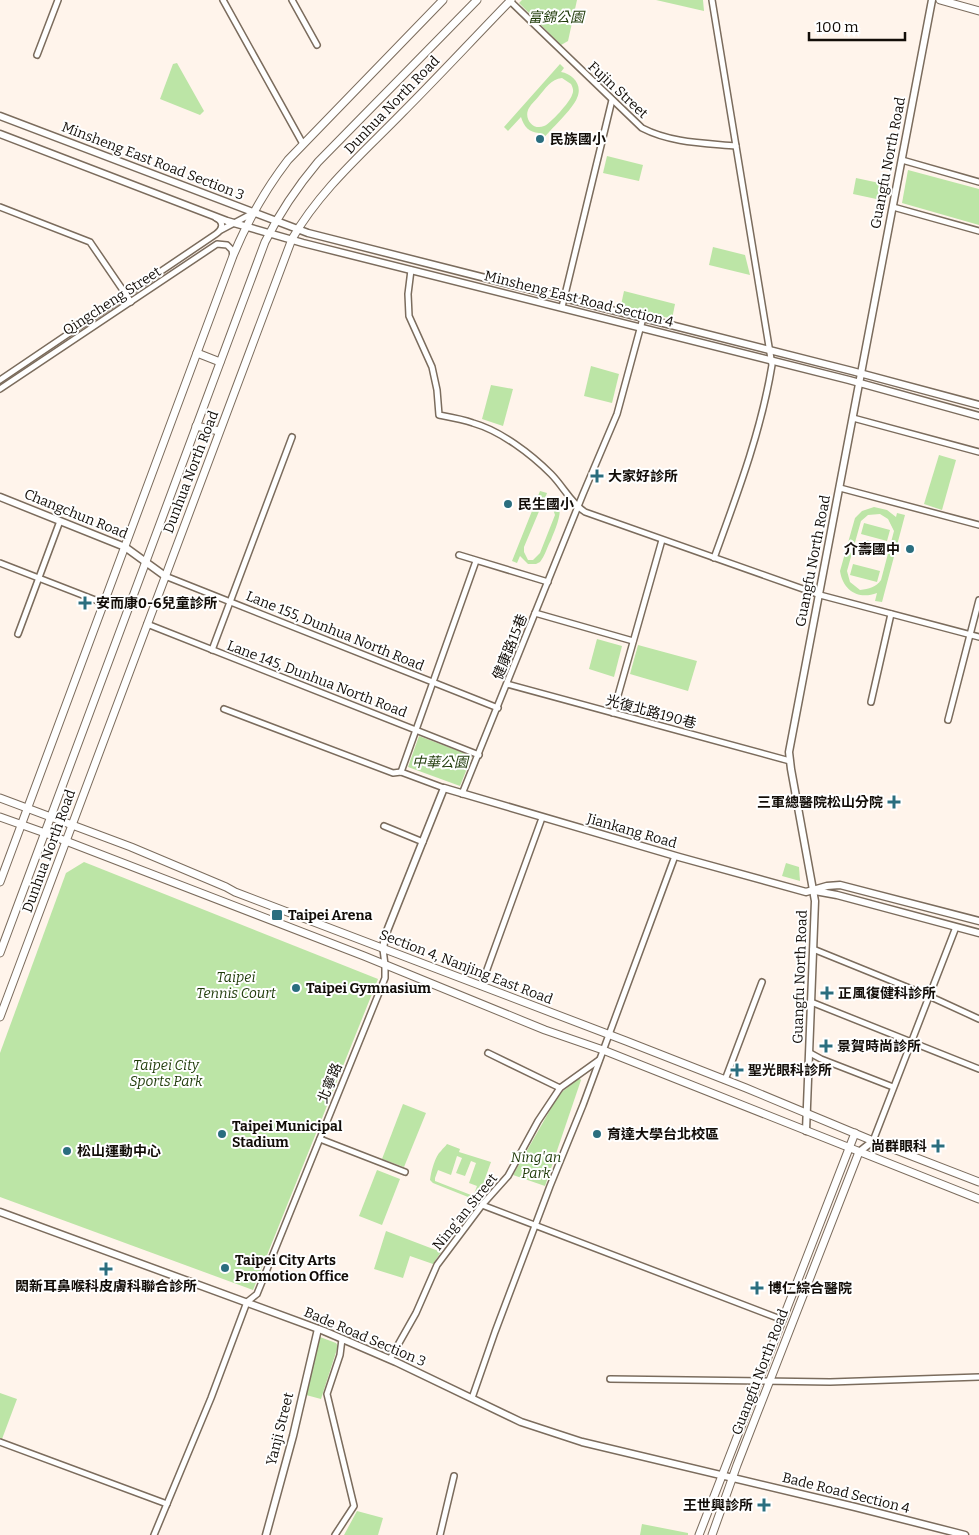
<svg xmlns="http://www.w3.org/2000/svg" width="979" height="1535" font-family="Bitter,'Noto Sans TC',serif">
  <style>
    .green { fill: #bce5a6; fill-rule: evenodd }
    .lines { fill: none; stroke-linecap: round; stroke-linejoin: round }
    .minor-casing { stroke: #7b6c5d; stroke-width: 8 }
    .tertiary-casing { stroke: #7b6c5d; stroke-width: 9 }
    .secondary-casing { stroke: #7b6c5d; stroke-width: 9 }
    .minor { stroke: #fff; stroke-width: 5 }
    .tertiary { stroke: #fff; stroke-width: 6 }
    .secondary { stroke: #fff; stroke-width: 7 }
    .poi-dot { fill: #2a6e7f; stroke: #fff; stroke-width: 2 }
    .labels { text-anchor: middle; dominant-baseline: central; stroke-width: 4; stroke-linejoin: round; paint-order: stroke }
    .park-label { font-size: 14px; font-style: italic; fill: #1e3a08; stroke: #fff }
    .street-label { font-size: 14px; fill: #120d08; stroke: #fff }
    .poi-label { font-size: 14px; font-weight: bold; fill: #120d08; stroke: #fff; text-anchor: start }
  </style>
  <rect width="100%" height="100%" fill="#fff4eb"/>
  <g class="green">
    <polygon points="522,0 577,0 568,41 561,45 519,3"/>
    <polygon points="656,0 703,0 704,11"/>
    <polygon points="177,63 204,111 200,115 160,99 173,64"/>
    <path d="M560,64L564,68L561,72C573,74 583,85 577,98C573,109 550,130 541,141L534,139L539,133C529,132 524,127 521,117L508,131L504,127ZM562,78L571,84C573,88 574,91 572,95C570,102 550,124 544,126C533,131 523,118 529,108C531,104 536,100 539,96C545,89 551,79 562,78Z"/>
    <polygon points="607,156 643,165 639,181 603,173"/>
    <polygon points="908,170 979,189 979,225 902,203"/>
    <polygon points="856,178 884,184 881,200 853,194"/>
    <polygon points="713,247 745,255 750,275 709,265"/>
    <polygon points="624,291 675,304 672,319 621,305"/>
    <polygon points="591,366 619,374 612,403 584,396"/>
    <polygon points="491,385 513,389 503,426 482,419"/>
    <polygon points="939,455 956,460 942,510 924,504"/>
    <path d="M540,491L547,493L544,501C572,495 555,529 551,540C547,547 545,556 540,562L536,564H528L520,556L517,563L512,561ZM548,506L553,509L555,515L540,553L533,560H528L524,552V547L540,509Z"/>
    <path d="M874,507L887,510L896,517L897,513L905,515L882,602L875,601L877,593C859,600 843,591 840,571L855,518L862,511ZM880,514L888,519L894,531L881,580C876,587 869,589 860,590L850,582L847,571L861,521L868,515Z"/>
    <polygon points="864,523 890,530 887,541 861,534"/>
    <polygon points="866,540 887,546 885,554 864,548"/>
    <polygon points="853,564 880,571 877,582 850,575"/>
    <polygon points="597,639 622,646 614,677 589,669"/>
    <polygon points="638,645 697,661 688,691 630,674"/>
    <polygon points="419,736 472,756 460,786 408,767"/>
    <polygon points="84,862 378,979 253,1290 0,1197 0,1053 66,873"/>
    <polygon points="786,863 799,867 800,881 782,876"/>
    <polygon points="579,1078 581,1080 545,1186 513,1175 554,1103 562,1092"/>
    <polygon points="403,1104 426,1113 404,1167 382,1159"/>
    <path d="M447,1144L460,1149L459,1152L491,1162L479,1195L475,1198L468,1197L433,1183L430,1180C431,1172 435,1156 441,1151C443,1148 445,1147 447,1144ZM457,1156L462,1158L456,1173L465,1176L471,1161L476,1163L469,1183L477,1186L474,1194L471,1195L435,1181V1178L438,1170L451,1175Z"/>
    <polygon points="377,1170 400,1179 382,1225 359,1216"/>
    <polygon points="386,1231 441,1252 433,1264 410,1256 403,1278 374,1269"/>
    <polygon points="320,1337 336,1343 338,1346 321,1399 306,1395"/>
    <polygon points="0,1393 17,1399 2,1439 0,1438"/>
    <polygon points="357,1511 383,1518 378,1535 344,1535"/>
    <polygon points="642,1524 688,1533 688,1535 640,1535"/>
  </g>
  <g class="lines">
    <g class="minor-casing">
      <g id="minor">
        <polyline points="223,0 303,144"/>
        <polyline points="292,0 317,45"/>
        <path d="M712,0L772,365C761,432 737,495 714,558"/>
        <path d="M510,1L642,128C671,143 704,143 736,146"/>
        <polyline points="37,55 58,0"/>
        <polyline points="902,160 979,182"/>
        <polyline points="0,207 90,242 131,302"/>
        <polyline points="893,207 979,231"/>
        <polyline points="221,230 253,213"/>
        <path d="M411,270L408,294L409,316L432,367L437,390L439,415C450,417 462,419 473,423C501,431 531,454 551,474C563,486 571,503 585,512L820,595L979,637"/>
        <polyline points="562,307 612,100"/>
        <path d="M0,380L216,234C222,230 225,222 216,218"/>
        <polyline points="0,389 217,244 227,245 232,250 233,256"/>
        <polyline points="853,418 979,452"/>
        <polyline points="840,488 979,525"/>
        <polyline points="459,555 548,582"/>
        <polyline points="0,563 103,603"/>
        <polyline points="165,576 498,708"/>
        <polyline points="535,613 633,641"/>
        <polyline points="147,624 479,755"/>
        <polyline points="18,634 60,521"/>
        <polyline points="212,650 292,437"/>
        <polyline points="507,684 790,761"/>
        <polyline points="871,702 891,614"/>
        <polyline points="224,709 393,773 401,772 444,788"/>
        <polyline points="613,713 662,540"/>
        <polyline points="948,720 979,600"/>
        <polyline points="401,772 476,561"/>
        <polyline points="462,794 583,494 617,414 643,318"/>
        <polyline points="384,826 423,842"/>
        <polyline points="813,949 929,996 979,1019"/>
        <polyline points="481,986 542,818"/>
        <polyline points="811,1002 979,1069"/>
        <polyline points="488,1053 560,1088"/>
        <polyline points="810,1053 821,1059 893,1087"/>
        <polyline points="725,1080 762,982"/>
        <polyline points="320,1139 405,1172"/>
        <polyline points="873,1141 956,927"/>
        <polyline points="482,1205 783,1320"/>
        <polyline points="390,1359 416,1313 437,1265 482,1205 508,1176 538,1121 560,1088 599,1060"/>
        <polyline points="610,1379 830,1382 979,1377"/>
        <polyline points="472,1398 495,1332 550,1186 583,1105 675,856"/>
        <polyline points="0,1442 167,1504"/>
        <polyline points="154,1535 211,1398 247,1302 257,1294 385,978 385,965 383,949"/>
        <polyline points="335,1535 354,1506 327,1394 340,1355 342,1339"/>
        <polyline points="440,1535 454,1476"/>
      </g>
    </g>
    <g class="tertiary-casing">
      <g id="tertiary">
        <polyline points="0,116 308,233 852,371 979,405"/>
        <polyline points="0,134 227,221 303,243 849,380 979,416"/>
        <polyline points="0,497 125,547 165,576"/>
        <polyline points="815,891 837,895 979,933"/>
        <polyline points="383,949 385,936 444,788 679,857 806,892 827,886 840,885 979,921"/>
        <polyline points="806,1131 815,901 791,769 789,752 932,0"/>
        <polyline points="859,1152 873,1141"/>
        <polyline points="0,1212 324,1331 396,1362 521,1422 582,1442 855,1507 965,1535"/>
        <polyline points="266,1535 293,1436 318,1329"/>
      </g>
    </g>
    <g class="secondary-casing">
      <g id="secondary">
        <polyline points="940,0 979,11"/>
        <polyline points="197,353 220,362"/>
        <polyline points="196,426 219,431"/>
        <polyline points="0,798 131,847 226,887 235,892 626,1041 746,1088 878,1143 979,1182"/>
        <polyline points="0,817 45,833 364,956 545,1030 603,1050 979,1199"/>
        <path d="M0,882L233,256C247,222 265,190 288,160L443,0"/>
        <path d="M0,953L265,242C279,214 297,187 318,162L477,0"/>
        <path d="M0,1017L292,239C320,190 363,153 402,113C439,76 474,38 511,0"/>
        <polyline points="699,1535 855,1133"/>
        <polyline points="712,1535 737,1465 859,1152"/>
      </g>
    </g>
    <use href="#minor" class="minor"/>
    <use href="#tertiary" class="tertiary"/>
    <use href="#secondary" class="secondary"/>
  </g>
  <g class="poi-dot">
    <circle cx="540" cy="139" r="5"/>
    <path d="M594.5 468.5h5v5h5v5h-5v5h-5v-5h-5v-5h5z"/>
    <circle cx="508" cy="504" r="5"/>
    <circle cx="910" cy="549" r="5"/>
    <path d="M82.5 595.5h5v5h5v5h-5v5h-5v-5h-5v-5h5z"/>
    <path d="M891.5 794.5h5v5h5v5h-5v5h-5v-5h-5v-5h5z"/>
    <rect x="271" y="909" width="12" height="12" rx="2.5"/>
    <circle cx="296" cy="988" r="5"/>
    <path d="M824.5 985.5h5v5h5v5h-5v5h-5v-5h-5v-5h5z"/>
    <path d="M823.5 1038.5h5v5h5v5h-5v5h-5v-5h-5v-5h5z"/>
    <path d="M734.5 1062.5h5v5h5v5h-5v5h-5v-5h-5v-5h5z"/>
    <circle cx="222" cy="1134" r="5"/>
    <circle cx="597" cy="1134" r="5"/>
    <path d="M935.5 1138.5h5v5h5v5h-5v5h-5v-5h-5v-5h5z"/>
    <circle cx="67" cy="1151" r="5"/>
    <circle cx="225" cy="1268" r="5"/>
    <path d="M103.5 1261.5h5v5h5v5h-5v5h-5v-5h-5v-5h5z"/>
    <path d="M754.5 1280.5h5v5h5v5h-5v5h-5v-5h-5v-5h5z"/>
    <path d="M761.5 1497.5h5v5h5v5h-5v5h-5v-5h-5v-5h5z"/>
  </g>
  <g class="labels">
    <g class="park-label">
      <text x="556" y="17">富錦公園</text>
      <text x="440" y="762">中華公園</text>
      <text x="236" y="977">Taipei<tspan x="236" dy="16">Tennis Court</tspan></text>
      <text x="166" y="1065">Taipei City<tspan x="166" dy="16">Sports Park</tspan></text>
      <text x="536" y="1157">Ning'an<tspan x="536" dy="16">Park</tspan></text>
    </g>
    <g class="street-label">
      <text transform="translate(618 90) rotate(43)">Fujin Street</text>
      <text transform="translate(392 105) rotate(-46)">Dunhua North Road</text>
      <text transform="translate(153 161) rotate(21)">Minsheng East Road Section 3</text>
      <text transform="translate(888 163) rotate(-79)">Guangfu North Road</text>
      <text transform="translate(579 299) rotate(14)">Minsheng East Road Section 4</text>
      <text transform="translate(112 301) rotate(-33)">Qingcheng Street</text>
      <text transform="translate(191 472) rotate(-69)">Dunhua North Road</text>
      <text transform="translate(76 514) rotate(22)">Changchun Road</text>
      <text transform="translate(813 561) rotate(-79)">Guangfu North Road</text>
      <text transform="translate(335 631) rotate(22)">Lane 155, Dunhua North Road</text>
      <text transform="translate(510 647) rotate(-68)">健康路15巷</text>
      <text transform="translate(317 679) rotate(21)">Lane 145, Dunhua North Road</text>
      <text transform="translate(651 712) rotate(15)">光復北路190巷</text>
      <text transform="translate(632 831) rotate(16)">Jiankang Road</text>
      <text transform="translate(49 851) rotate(-70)">Dunhua North Road</text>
      <text transform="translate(466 967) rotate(21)">Section 4, Nanjing East Road</text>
      <text transform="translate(800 977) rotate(-88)">Guangfu North Road</text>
      <text transform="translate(330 1083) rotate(-68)">北寧路</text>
      <text transform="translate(465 1212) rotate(-51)">Ning'an Street</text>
      <text transform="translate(365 1337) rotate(23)">Bade Road Section 3</text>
      <text transform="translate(760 1372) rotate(-69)">Guangfu North Road</text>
      <text transform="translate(280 1429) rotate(-76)">Yanji Street</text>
      <text transform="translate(846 1493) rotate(14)">Bade Road Section 4</text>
    </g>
    <g class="poi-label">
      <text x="550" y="139">民族國小</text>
      <text x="608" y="476">大家好診所</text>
      <text x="518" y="504">民生國小</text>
      <text x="900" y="549" text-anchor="end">介壽國中</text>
      <text x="96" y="603">安而康0-6兒童診所</text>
      <text x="883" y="802" text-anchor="end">三軍總醫院松山分院</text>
      <text x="288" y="915">Taipei Arena</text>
      <text x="306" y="988">Taipei Gymnasium</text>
      <text x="838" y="993">正風復健科診所</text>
      <text x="837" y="1046">景賀時尚診所</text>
      <text x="748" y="1070">聖光眼科診所</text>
      <text x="232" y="1126">Taipei Municipal<tspan x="232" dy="16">Stadium</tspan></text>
      <text x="607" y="1134">育達大學台北校區</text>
      <text x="927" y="1146" text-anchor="end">尚群眼科</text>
      <text x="77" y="1151">松山運動中心</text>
      <text x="235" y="1260">Taipei City Arts<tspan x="235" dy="16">Promotion Office</tspan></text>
      <text x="106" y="1286" text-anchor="middle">閎新耳鼻喉科皮膚科聯合診所</text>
      <text x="768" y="1288">博仁綜合醫院</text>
      <text x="753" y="1505" text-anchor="end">王世興診所</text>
    </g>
  </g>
  <path d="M809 32v8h96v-8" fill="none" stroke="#120d08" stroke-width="2.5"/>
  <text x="816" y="32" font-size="15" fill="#120d08" stroke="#ffffff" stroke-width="4" paint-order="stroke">100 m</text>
</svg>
